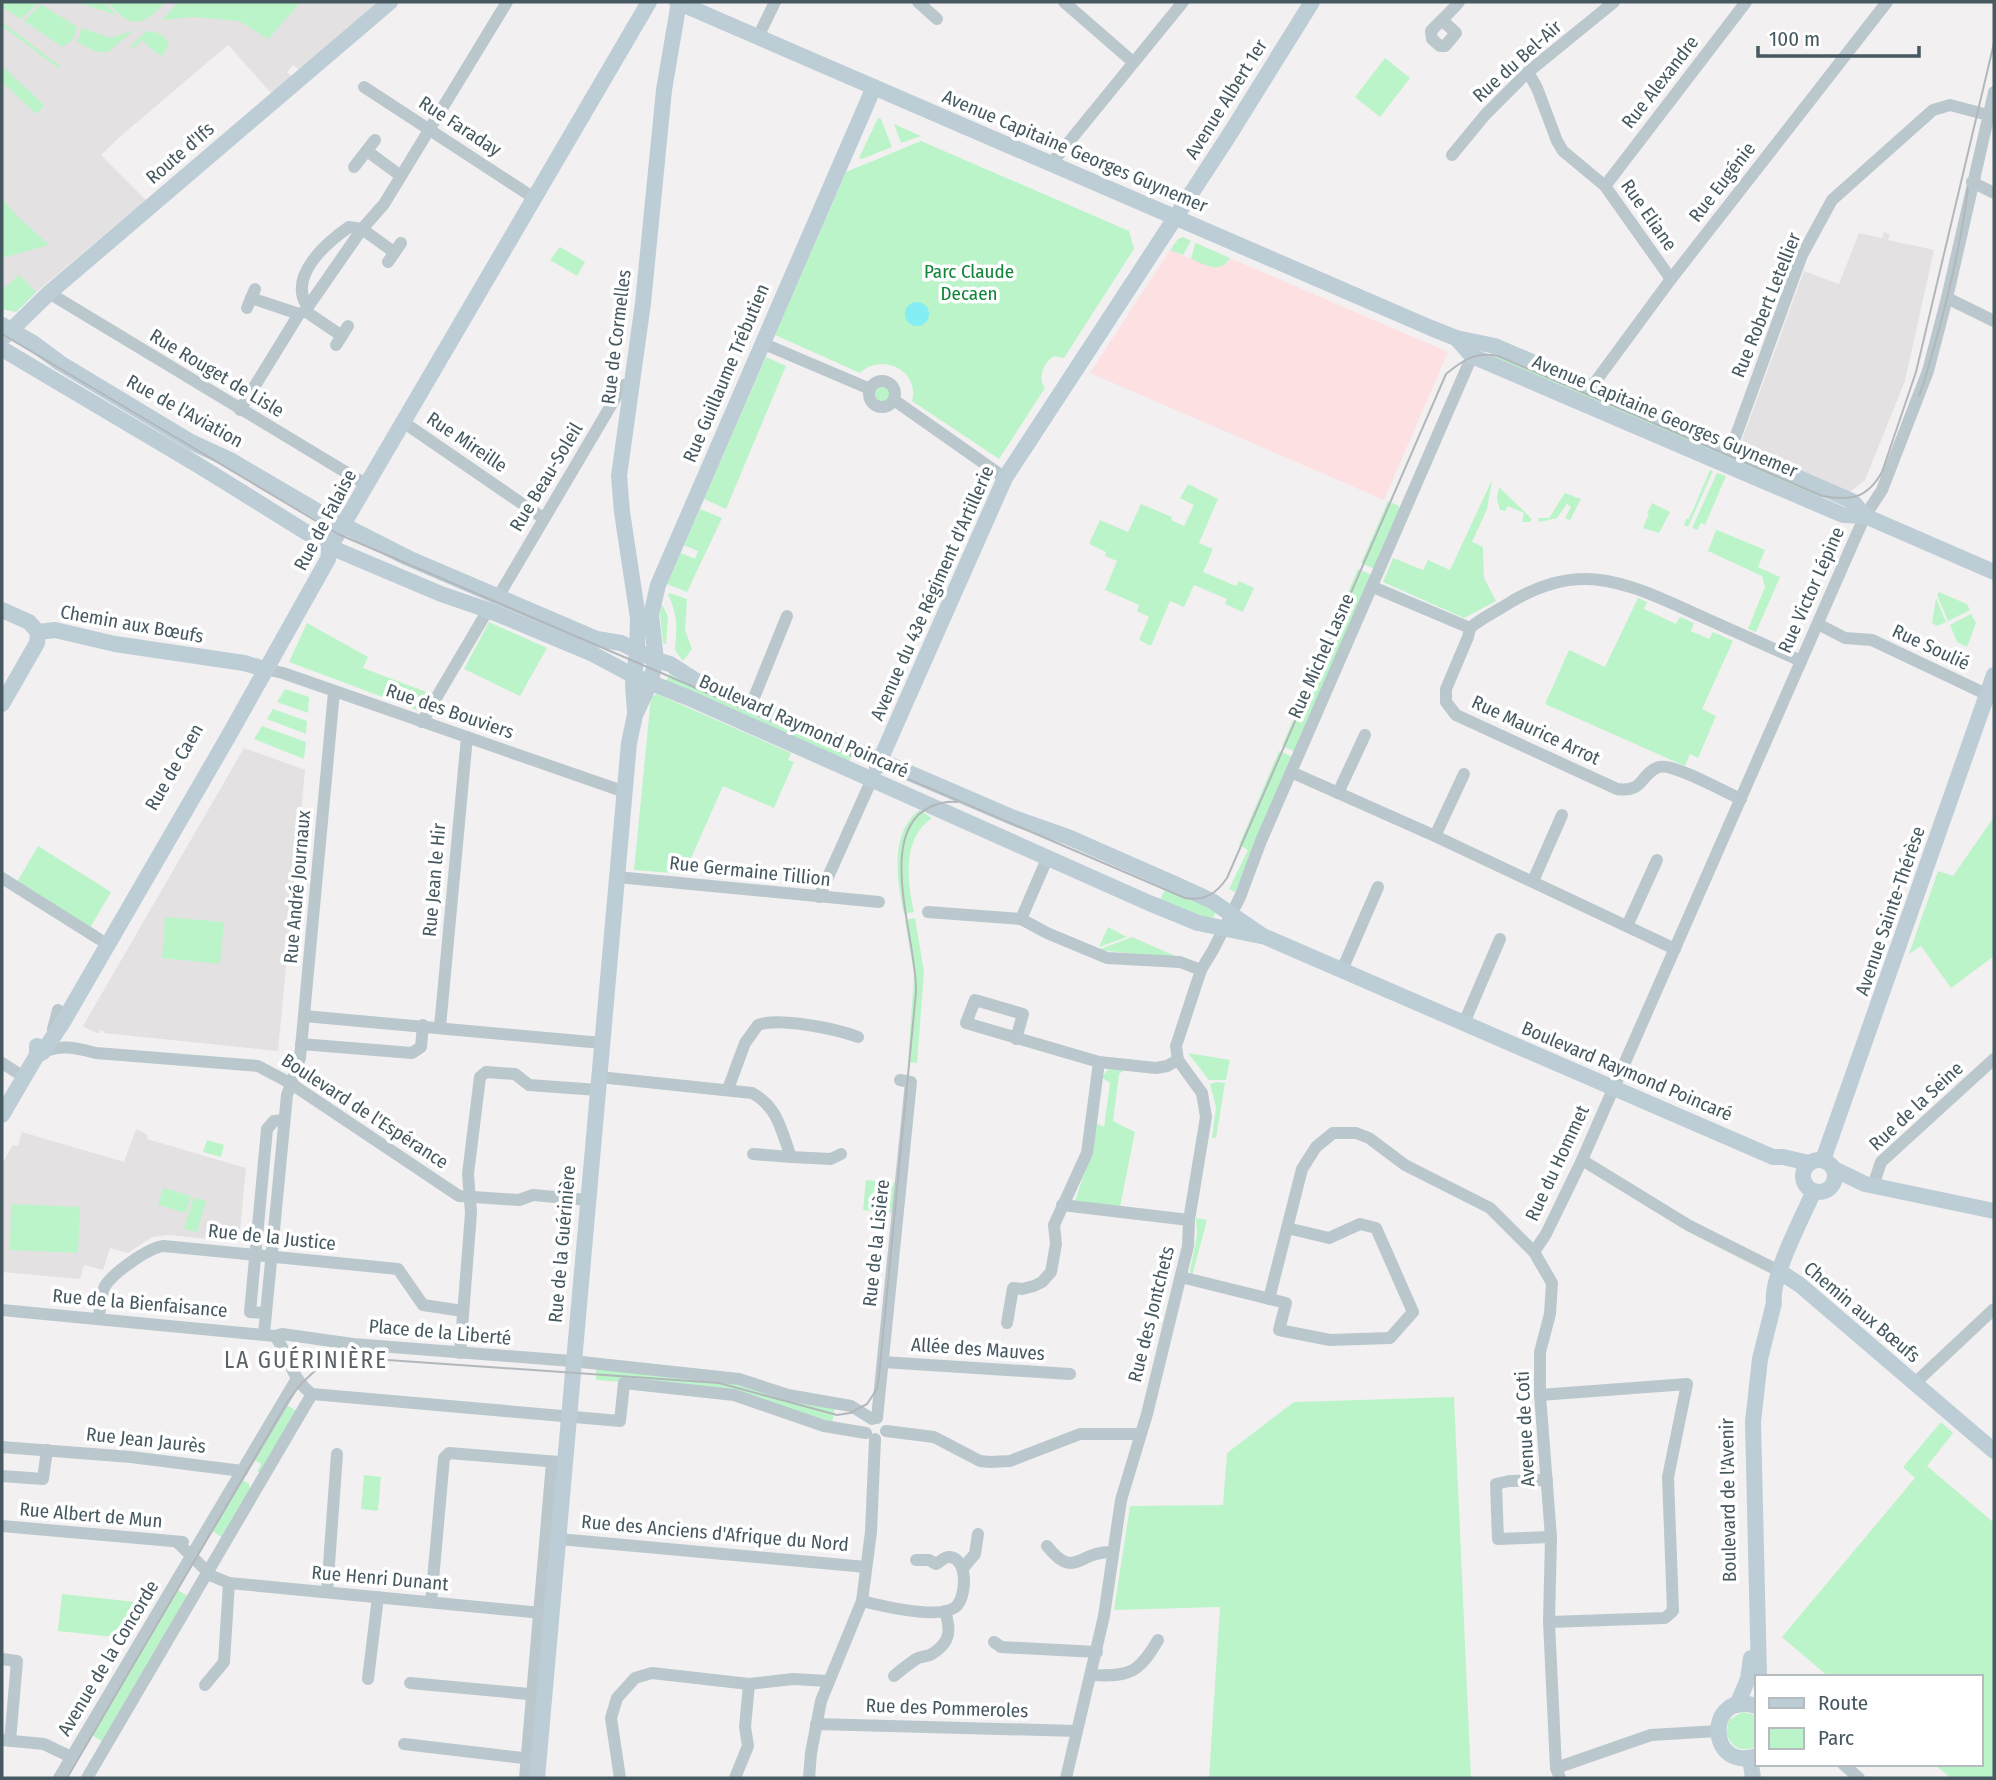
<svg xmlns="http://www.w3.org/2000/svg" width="1996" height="1780" font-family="'Fira Sans Condensed',sans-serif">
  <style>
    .education { fill: #e4e1e3 }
    .medical { fill: #fde0e2 }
    .green { fill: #bcf4c9 }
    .water { fill: #85eef4 }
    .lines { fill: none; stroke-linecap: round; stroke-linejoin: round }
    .street { stroke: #bac8ce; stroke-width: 12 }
    .secondary { stroke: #bccdd6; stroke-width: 16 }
    .tram { stroke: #b2b7bb; stroke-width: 2 }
    .labels { text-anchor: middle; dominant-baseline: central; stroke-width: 7; stroke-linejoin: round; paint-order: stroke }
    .street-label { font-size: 19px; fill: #465860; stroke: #fff }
    .park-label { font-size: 19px; fill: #0f8437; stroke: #fff }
    .quarter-label { font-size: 23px; letter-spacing: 2px; fill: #5c6266; stroke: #fff }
  </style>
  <rect width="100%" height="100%" fill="#f3f0f1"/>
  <g class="education">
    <polygon points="2,2 380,2 300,71 293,65 287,72 293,77 273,95 228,45 123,134 101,155 146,200 42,287 16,312 2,309"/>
    <polygon points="1884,232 1890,234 1888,240 1934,250 1905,381 1865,480 1850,492 1754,450 1755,447 1742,440 1804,271 1839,284 1859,233 1882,238"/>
    <polygon points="244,748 305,770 278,1051 104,1033 104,1031 100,1030 99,1033 96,1033 83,1026"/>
    <polygon points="136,1129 148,1135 147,1139 246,1168 239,1242 168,1235 152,1237 128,1253 110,1248 103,1270 84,1265 80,1279 2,1272 2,1164 13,1145 18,1146 22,1132 124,1162"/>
  </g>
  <polygon class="medical" points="1170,250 1211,267 1227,263 1230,258 1448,352 1384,500 1090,373"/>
  <g class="green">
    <polygon points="2,2 39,2 21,19 2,7"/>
    <polygon points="76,2 104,2 116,15"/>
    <path d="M107,2H166C141,27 133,30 107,2Z"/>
    <polygon points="178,2 301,2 268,39 239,21 194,17 162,20"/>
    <polygon points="41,4 77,27 72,41 62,47 24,21"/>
    <polygon points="2,22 61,67 58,68 2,26"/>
    <polygon points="82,28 111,38 134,30 108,52 97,52 77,42"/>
    <path d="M146,31C157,32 165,33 169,45L162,56L155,52L142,40L133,49L131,46Z"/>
    <polygon points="1385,58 1410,78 1380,117 1355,97"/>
    <polygon points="2,66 43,104 43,107 36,114 2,82"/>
    <polygon points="878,118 881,119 892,147 862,159 859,158"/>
    <polygon points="894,124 921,136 901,143"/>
    <path d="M921,141L1129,231L1134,249L1064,358L1054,356C1044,362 1037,378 1045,388L999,459L912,401C920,371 882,352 860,373L775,335L846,172Z"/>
    <polygon points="2,198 16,215 49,245 2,258"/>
    <polygon points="1183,237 1191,241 1183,255 1170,250 1178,239"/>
    <path d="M1195,243H1196L1230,258C1220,275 1206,265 1191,259Z"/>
    <polygon points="560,247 585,262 577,276 550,260"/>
    <polygon points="19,275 36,292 16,312 2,309 2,290"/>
    <polygon points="1490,348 1818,490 1811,497 1491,360"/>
    <polygon points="766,357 786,366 726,509 704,499"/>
    <circle cx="883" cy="394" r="8"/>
    <polygon points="1710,470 1713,471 1688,527 1684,525 1686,519 1689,519"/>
    <polygon points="1717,473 1726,476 1705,525 1765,550 1758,567 1780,577 1756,632 1748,629 1765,587 1762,576 1708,551 1716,530 1701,523 1697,530 1692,528"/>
    <polygon points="1492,480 1487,509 1472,542 1483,547 1484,578 1496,601 1464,618 1383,582 1393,558 1423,570 1428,560 1450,570"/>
    <polygon points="1188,484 1218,499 1199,543 1213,549 1203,572 1236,586 1239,581 1254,588 1243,612 1225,604 1227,599 1194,585 1184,607 1170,601 1151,646 1139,640 1149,617 1137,611 1139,605 1105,590 1117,561 1105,556 1106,552 1089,544 1100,520 1128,532 1141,504 1172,517 1171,520 1184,526 1194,505 1180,498"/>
    <polygon points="1499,487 1532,519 1530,522 1522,522 1524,513 1508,506 1505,511 1500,510 1497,499"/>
    <polygon points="1565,493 1581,499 1570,520 1565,518 1571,507 1567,504 1557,518 1539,522 1538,518 1549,518"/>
    <polygon points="1614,498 1647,513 1652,503 1670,512 1659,533 1643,528 1649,514"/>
    <polygon points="1388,501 1399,506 1398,514 1374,569 1361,563"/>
    <polygon points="700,509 722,518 687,592 667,584 681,553 695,559 698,551 684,545"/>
    <polygon points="1358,569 1372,575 1296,752 1282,746"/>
    <polygon points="1939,592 1967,604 1970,610 1948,621 1937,595"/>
    <path d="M670,593L687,599L685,630L692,649L683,661L675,650C677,629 678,614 668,595Z"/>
    <polygon points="1638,598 1647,602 1644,609 1676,624 1680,617 1694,623 1691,631 1709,639 1713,632 1733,641 1702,709 1716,716 1698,758 1690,754 1685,766 1545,704 1569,650 1605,667"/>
    <polygon points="1936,598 1946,622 1937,626 1932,623"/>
    <polygon points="661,606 663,606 668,617 666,644 663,643 660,614"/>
    <polygon points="1971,614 1976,623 1967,647 1957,642 1950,625"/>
    <polygon points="489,622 547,648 520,696 464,669"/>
    <polygon points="307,623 368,657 363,668 429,693 420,711 289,662"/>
    <polygon points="671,669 854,749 848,764 665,685"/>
    <polygon points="285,689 309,697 308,713 277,702"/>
    <polygon points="657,694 791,753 788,760 794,762 774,808 723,786 684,874 634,870 651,697"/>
    <polygon points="273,709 307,721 306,734 267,719"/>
    <polygon points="262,726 306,742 304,759 254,739"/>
    <polygon points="1279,751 1293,757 1235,892 1229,889 1248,850 1239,845"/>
    <path d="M919,810L932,818C902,838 907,881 914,912L904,914C897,881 889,834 919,810Z"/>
    <polygon points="1994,817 1994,956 1951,988 1921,946 1909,954 1938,871 1953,876"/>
    <polygon points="38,846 111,892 90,928 17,882"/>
    <polygon points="1168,883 1216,911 1212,920 1159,902"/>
    <polygon points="165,917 224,922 220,964 162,958"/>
    <polygon points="915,918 924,972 917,1063 908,1062 914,974 905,920"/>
    <polygon points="1108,927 1127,937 1099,947"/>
    <polygon points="1132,937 1173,955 1178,958 1098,950"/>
    <polygon points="1188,1053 1230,1060 1226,1080 1209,1080"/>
    <polygon points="1109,1069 1124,1070 1119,1074 1113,1121 1135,1132 1120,1207 1074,1204 1091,1153 1096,1123 1104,1127 1110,1083 1101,1077"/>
    <polygon points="1217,1082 1225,1083 1216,1138 1212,1138 1216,1107 1210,1084"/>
    <polygon points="207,1140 224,1145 221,1157 203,1152"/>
    <polygon points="866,1180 895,1183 893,1213 863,1210"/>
    <polygon points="163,1188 191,1196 186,1213 158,1205"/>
    <polygon points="194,1197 206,1201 197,1232 184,1229"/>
    <polygon points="11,1204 80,1207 78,1253 10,1250"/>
    <polygon points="1196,1218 1207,1220 1192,1276 1190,1271 1197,1235"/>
    <polygon points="596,1367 730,1383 835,1408 832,1423 706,1389 596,1380"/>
    <polygon points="1454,1397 1471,1778 1209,1778 1220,1607 1114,1610 1130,1506 1223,1505 1227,1453 1294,1402"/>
    <polygon points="285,1404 297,1411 261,1473 257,1471 261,1464 252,1459"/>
    <polygon points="1941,1422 1953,1433 1927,1466 1994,1523 1994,1778 1951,1778 1934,1764 1980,1764 1980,1677 1829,1677 1782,1637 1915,1478 1903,1467"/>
    <polygon points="364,1475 381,1477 378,1511 361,1509"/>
    <polygon points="241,1479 249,1484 250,1492 223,1538 211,1530"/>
    <polygon points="176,1589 189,1597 103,1742 90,1734"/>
    <polygon points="62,1594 145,1603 123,1638 58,1631"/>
    <path d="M1742,1712L1756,1715V1746C1742,1754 1731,1747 1726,1733L1729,1720Z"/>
  </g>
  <circle class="water" cx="917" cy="314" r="12"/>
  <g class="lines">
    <g class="street">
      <polyline points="918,2 937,19"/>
      <polyline points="1064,2 1133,62"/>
      <path d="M1443,21L1456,33L1445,46H1440L1432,39L1431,31C1440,21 1450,13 1459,2"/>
      <polyline points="758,37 775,2"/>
      <polyline points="1528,72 1537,88 1557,141 1563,151 1605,186 1671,279"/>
      <polyline points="364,87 534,198"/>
      <polyline points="367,151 401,176"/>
      <polyline points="1452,155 1485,115 1528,72 1614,2"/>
      <polyline points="1051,164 1183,2"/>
      <polyline points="354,167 375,140"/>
      <polyline points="1972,182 1994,193"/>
      <polyline points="1605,186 1746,2"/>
      <polyline points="388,262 401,243"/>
      <polyline points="49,293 367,485"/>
      <polyline points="251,298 299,314"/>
      <polyline points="1947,298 1994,321"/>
      <path d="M307,306C288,276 326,243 349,227L362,229L394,252"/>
      <polyline points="247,308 255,289"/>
      <polyline points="305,311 342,336"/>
      <polyline points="762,343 870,389"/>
      <polyline points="336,345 348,326"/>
      <circle cx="882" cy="394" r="13"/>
      <polyline points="1590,389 1671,279 1887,2"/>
      <polyline points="894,400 1005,478"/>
      <polyline points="240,410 299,314 305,311 362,229 384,204 507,2"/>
      <polyline points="403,422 543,518"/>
      <polyline points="1731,449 1802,255 1832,200 1933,110 1950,105 1988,115"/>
      <path d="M1373,587L1470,628L1468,637L1446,689V702L1456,715L1617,789C1645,793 1640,773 1659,767C1674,763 1724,792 1741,799"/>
      <polyline points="498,597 623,385 632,385"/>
      <polyline points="1818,624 1845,638 1872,640 1988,695"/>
      <path d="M1470,628C1479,620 1491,614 1501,608C1578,558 1623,581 1698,615C1732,630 1767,646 1801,661"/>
      <polyline points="261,668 283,673 625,792"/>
      <polyline points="751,705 787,616"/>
      <polyline points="422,722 488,610"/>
      <polyline points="1291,772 1435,836 1675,949"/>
      <polyline points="1338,793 1365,735"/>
      <polyline points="1435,836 1464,774"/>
      <polyline points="617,877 879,902"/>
      <polyline points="2,878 99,939"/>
      <polyline points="1533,881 1562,815"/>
      <polyline points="819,897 872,779"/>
      <polyline points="928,912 1021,919 1047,933 1107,958 1180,962 1201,970"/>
      <polyline points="1021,919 1047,859"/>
      <polyline points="1627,926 1657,860"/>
      <polyline points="1342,970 1378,887"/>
      <polyline points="304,1016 602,1043"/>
      <polyline points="1464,1023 1500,939"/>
      <polyline points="440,1027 467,737"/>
      <polyline points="56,1034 53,1029 58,1010"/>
      <polyline points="1016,1039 1023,1014 975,1000 966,1023 1099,1062 1156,1068 1167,1066 1178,1060"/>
      <polyline points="301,1044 412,1053 421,1047 423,1025"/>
      <path d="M43,1052C62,1044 76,1048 96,1053L258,1066L290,1083L459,1196L519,1200L533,1195L588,1200"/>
      <polyline points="2,1063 24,1077"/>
      <path d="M599,1077L752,1093C778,1107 781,1130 791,1157L831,1159L841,1154"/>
      <path d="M728,1089L745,1043L758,1025C779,1017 837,1029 858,1037"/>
      <polyline points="753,1154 791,1157"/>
      <polyline points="1582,1160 1688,1225 1779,1271"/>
      <polyline points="1873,1186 1881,1162 1994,1059"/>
      <polyline points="1062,1205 1189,1220"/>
      <polyline points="1534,1252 1546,1234 1582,1160 1856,536 1865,516 1882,490 1928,371 1947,298 1994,92"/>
      <polyline points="1181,1277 1286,1303 1279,1330 1330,1340 1390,1338 1413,1312 1376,1228 1360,1224 1329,1238 1287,1228"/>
      <polyline points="1269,1299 1302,1169 1316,1147 1333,1133 1356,1133 1369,1138 1405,1165 1490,1208 1534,1252 1552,1283 1550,1314 1540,1352 1540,1395 1551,1537 1549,1622 1556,1768 1560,1778"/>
      <polyline points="2,1310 275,1336 282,1334 353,1344 572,1361 739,1379 788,1395 851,1406 872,1419"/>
      <polyline points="266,1313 250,1312 267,1129 274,1121 284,1120"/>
      <path d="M99,1319C100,1309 100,1295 105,1286C113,1273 149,1247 164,1246L398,1269L423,1305L463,1311"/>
      <polyline points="1007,1323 1013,1288 1022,1289 1034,1286 1042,1282 1051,1272 1056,1244 1054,1225 1087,1153 1099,1062"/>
      <polyline points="264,1334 287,1095 300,1058 334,692"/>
      <path d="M275,1336C291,1357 289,1377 312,1394"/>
      <polyline points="460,1353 471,1213 468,1174 480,1077 486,1072 515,1074 529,1085 598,1090"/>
      <polyline points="883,1362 1070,1374"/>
      <polyline points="1915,1383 1994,1309"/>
      <polyline points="312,1394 620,1421 624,1383 734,1395 824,1426 866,1433"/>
      <polyline points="1540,1395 1687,1384 1668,1477 1673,1611 1665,1618 1549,1622"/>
      <polyline points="877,1418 911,1082 900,1080"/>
      <polyline points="886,1431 934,1437 980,1461 990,1462 1010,1461 1080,1434 1140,1434"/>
      <polyline points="2,1447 131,1457 242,1471"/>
      <polyline points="2,1476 43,1479 47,1450"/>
      <polyline points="1547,1480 1509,1481 1496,1484 1498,1539 1551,1537"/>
      <polyline points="2,1526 183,1542"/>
      <polyline points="559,1539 866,1567"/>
      <polyline points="177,1542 212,1576 229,1583 552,1614"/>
      <path d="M1047,1546C1075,1581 1077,1551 1113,1552"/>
      <polyline points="963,1568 975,1554 978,1534"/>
      <polyline points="327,1592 337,1454"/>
      <path d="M862,1601C882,1606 936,1619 954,1608C967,1600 969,1559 950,1557C944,1556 941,1562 936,1564L929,1560H916"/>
      <polyline points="431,1602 444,1458 449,1453 559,1462"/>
      <polyline points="994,1642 1001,1647 1097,1652"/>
      <polyline points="2,1659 17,1661 10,1741"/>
      <path d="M1092,1675C1129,1677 1139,1673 1158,1640"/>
      <path d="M894,1676C901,1670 909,1664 916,1659C921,1656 927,1657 932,1654C951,1642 951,1630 945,1611"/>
      <polyline points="368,1679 378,1597"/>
      <polyline points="410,1683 539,1695"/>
      <polyline points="205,1685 224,1662 229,1583"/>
      <polyline points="816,1724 1077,1731"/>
      <polyline points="2,1740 44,1744 71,1757"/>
      <polyline points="404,1744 532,1759"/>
      <polyline points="1843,1764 1859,1778"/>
      <polyline points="1556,1768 1651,1735 1718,1731"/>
      <polyline points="59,1778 296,1380"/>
      <polyline points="87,1778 312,1394"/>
      <polyline points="525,1778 552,1462"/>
      <polyline points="620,1778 611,1718 617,1698 635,1678 652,1673 749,1684 793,1679 828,1681"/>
      <polyline points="735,1778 748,1746 745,1727 749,1684"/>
      <polyline points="809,1778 811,1753 821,1701 862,1601 871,1532 875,1439"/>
      <polyline points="1066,1778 1104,1616 1121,1500 1147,1414 1188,1246 1189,1220 1206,1117 1202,1093 1178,1060 1176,1046 1201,970 1213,950 1240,897 1261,841 1472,356"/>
    </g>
    <g class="secondary">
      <polyline points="677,2 1431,328 1456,338 1495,346 1852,501 1865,516"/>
      <polyline points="2,325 33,343 60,363 191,442 230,460 329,518 408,558 597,639 621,643 656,660 670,664 695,680 751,705 1014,818 1068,837 1175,884 1212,901 1263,936 1773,1157 1783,1157 1809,1163"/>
      <polyline points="5,336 49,293 390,2"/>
      <polyline points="1456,338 1472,356 1843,515 1865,516 1994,572"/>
      <polyline points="2,349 198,465 330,547 441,594 488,610 591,653 634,676 689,698 1149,903 1198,923 1261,936"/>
      <polyline points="2,610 29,622 38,632"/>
      <polyline points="38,632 55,630 115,644 244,663 261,668"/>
      <polyline points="2,704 37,643 38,632"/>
      <polyline points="635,712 633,685 637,652 638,618 622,512 619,476 643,303 664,90 679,2"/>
      <polyline points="877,767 1005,478 1228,137 1312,2"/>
      <polyline points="37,1055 43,1052 63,1022 228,737 328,559 330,547 649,2"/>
      <polyline points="2,1115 37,1055 37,1046"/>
      <polyline points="1823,1160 1994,675"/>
      <circle cx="1819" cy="1176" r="16"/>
      <polyline points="1834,1169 1865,1184 1994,1211"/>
      <polyline points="1779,1271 1800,1285 1994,1451"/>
      <path d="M1759,1677L1753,1422L1760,1359L1774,1303C1770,1278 1803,1216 1814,1191"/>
      <polyline points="1737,1705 1748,1679 1751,1658"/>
      <path d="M1756,1706C1705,1689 1707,1773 1756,1756"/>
      <polyline points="1750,1758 1753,1778"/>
      <polyline points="537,1778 629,743 635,715 650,683 656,660 651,615 658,585 874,87"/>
    </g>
    <g class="tram">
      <path d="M2,334L338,534L1185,898C1205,901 1216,894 1227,878L1446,374C1463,360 1476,351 1498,356L1822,496C1850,501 1867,499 1882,472L1916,372L1994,43"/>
      <path d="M1919,396C1927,375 1932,354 1938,333C1951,285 1962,237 1968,188"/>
      <path d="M67,1778L288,1401L300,1385L322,1364L344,1357L719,1383L837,1415L850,1413L867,1404L877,1389L879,1376L916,992C918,944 874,833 930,807C939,803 947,801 957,802"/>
    </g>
  </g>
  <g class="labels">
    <g class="street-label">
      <text transform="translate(1517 61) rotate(-42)">Rue du Bel-Air</text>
      <text transform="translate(1660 82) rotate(-52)">Rue Alexandre</text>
      <text transform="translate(1226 99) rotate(-58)">Avenue Albert 1er</text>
      <text transform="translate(460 126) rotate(33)">Rue Faraday</text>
      <text transform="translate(1075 151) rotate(23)">Avenue Capitaine Georges Guynemer</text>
      <text transform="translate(180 153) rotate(-41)">Route d'Ifs</text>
      <text transform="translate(1722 182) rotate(-52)">Rue Eugénie</text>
      <text transform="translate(1649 215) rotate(55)">Rue Eliane</text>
      <text transform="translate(1766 305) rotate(-68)">Rue Robert Letellier</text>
      <text transform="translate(616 337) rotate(-83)">Rue de Cormelles</text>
      <text transform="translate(217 373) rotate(31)">Rue Rouget de Lisle</text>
      <text transform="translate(726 373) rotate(-67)">Rue Guillaume Trébutien</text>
      <text transform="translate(185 411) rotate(29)">Rue de l'Aviation</text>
      <text transform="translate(1665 416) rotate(23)">Avenue Capitaine Georges Guynemer</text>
      <text transform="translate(467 442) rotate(34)">Rue Mireille</text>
      <text transform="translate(546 477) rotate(-59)">Rue Beau-Soleil</text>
      <text transform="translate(325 520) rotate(-62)">Rue de Falaise</text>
      <text transform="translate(1811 590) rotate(-66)">Rue Victor Lépine</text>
      <text transform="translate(932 593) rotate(-66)">Avenue du 43e Régiment d'Artillerie</text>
      <text transform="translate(132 624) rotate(10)">Chemin aux Bœufs</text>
      <text transform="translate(1931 647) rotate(25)">Rue Soulié</text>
      <text transform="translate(1321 656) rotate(-66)">Rue Michel Lasne</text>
      <text transform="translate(450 711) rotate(19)">Rue des Bouviers</text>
      <text transform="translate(804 726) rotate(24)">Boulevard Raymond Poincaré</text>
      <text transform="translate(1536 730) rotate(25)">Rue Maurice Arrot</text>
      <text transform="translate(174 767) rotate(-60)">Rue de Caen</text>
      <text transform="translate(750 871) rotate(6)">Rue Germaine Tillion</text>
      <text transform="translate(434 880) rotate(-85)">Rue Jean le Hir</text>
      <text transform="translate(297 887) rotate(-85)">Rue André Journaux</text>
      <text transform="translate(1890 911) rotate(-71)">Avenue Sainte-Thérèse</text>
      <text transform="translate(1627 1071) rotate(23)">Boulevard Raymond Poincaré</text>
      <text transform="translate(1916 1106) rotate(-43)">Rue de la Seine</text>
      <text transform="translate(365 1111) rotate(33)">Boulevard de l'Espérance</text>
      <text transform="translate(1557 1163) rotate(-65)">Rue du Hommet</text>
      <text transform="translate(272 1237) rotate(6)">Rue de la Justice</text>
      <text transform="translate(876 1243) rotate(-84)">Rue de la Lisière</text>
      <text transform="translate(562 1244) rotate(-85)">Rue de la Guérinière</text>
      <text transform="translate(140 1303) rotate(5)">Rue de la Bienfaisance</text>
      <text transform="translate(1862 1312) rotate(40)">Chemin aux Bœufs</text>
      <text transform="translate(1151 1314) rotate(-76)">Rue des Jontchets</text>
      <text transform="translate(440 1332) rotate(5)">Place de la Liberté</text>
      <text transform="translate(978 1349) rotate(4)">Allée des Mauves</text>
      <text transform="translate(1525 1429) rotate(-93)">Avenue de Coti</text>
      <text transform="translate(146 1440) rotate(6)">Rue Jean Jaurès</text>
      <text transform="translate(1728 1500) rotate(-91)">Boulevard de l'Avenir</text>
      <text transform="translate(91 1515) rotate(5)">Rue Albert de Mun</text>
      <text transform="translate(715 1533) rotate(5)">Rue des Anciens d'Afrique du Nord</text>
      <text transform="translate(380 1578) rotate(5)">Rue Henri Dunant</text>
      <text transform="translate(108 1658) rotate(-59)">Avenue de la Concorde</text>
      <text transform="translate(947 1708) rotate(2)">Rue des Pommeroles</text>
    </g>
    <g class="park-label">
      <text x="969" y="271">Parc Claude<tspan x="969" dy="22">Decaen</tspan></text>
    </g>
    <g class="quarter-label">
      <text x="306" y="1360">LA GUÉRINIÈRE</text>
    </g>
  </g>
  <rect width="1996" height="1780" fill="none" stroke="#465860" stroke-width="7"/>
  <rect x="1755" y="1675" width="228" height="91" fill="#ffffff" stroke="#b5bcbf" stroke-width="2"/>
  <rect x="1769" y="1698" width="35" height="10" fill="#bccdd6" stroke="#b5bcbf" stroke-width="2"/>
  <text x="1818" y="1710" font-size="21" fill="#465860">Route</text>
  <rect x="1769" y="1728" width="35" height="21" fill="#bcf4c9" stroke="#b5bcbf" stroke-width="2"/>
  <text x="1818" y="1745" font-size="21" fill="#465860">Parc</text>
  <path d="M1758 46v10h161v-10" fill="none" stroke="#465860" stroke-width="3.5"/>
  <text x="1769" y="46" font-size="21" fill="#465860" stroke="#ffffff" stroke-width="5" paint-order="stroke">100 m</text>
</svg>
